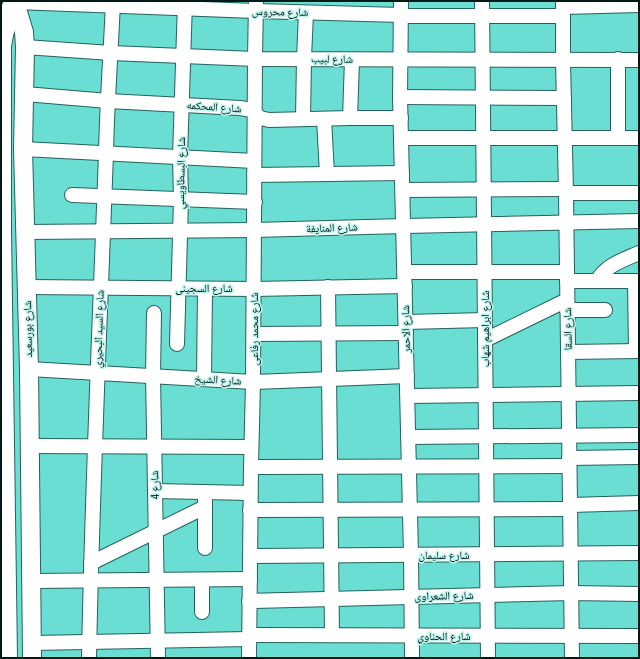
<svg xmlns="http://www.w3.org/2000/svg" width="640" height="659" font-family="'Roboto Condensed','Noto Naskh Arabic',sans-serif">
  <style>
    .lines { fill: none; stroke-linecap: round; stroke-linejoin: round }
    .minor-casing { stroke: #24625d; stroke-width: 16 }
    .tertiary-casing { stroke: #24625d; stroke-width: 20 }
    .secondary-casing { stroke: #24625d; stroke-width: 22 }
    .minor { stroke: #fff; stroke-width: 14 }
    .tertiary { stroke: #fff; stroke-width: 18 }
    .secondary { stroke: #fff; stroke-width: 20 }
    .labels { text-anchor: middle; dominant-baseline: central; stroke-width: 3; stroke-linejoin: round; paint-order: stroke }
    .street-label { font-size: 11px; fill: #011917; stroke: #c1f4ee }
  </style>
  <rect width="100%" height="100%" fill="#6bded4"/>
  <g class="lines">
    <g class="minor-casing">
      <g id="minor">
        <polyline points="401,1 400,97 411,555 412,658"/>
        <polyline points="482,1 488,658"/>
        <polyline points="563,1 563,60 566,193 572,658"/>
        <polyline points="15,2 256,11 401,15"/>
        <polyline points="563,7 639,5"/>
        <polyline points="400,16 562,16"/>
        <polyline points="25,47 111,53 255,59 639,60"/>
        <polyline points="618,59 618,138"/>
        <polyline points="25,94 108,101 240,108 252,110 260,118 269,120 350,118 401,118"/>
        <polyline points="400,97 564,98"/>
        <polyline points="350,118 352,60"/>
        <polyline points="303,119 304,58 306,13"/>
        <polyline points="324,119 327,174"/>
        <polyline points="401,138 639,138"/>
        <polyline points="23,149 254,161"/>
        <polyline points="254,175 402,173"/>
        <polyline points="403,190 566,189"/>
        <polyline points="566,193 639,193"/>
        <polyline points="72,195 255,202"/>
        <polyline points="25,232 254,230 404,226 639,221"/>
        <polyline points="405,272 567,272"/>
        <polyline points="567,281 639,281"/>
        <path d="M597,281C606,265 623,260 639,253"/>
        <polyline points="635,281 636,351"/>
        <polyline points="27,287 254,289 405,286"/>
        <polyline points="328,287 332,635"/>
        <polyline points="567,310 605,310"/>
        <polyline points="154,313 153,376 158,658"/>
        <polyline points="406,322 485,320"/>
        <polyline points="254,334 406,333"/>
        <polyline points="485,340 567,300"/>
        <polyline points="177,344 181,199 180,157 185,1"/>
        <polyline points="568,352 639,351"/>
        <polyline points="29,369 253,382 407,376"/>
        <polyline points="204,379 205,289"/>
        <polyline points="408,396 639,393"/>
        <polyline points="408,437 639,435"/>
        <polyline points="29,446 251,447"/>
        <polyline points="569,458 639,457"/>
        <polyline points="251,467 569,466"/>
        <polyline points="155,491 250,493"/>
        <polyline points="205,498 205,548"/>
        <polyline points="570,505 639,503"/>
        <polyline points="250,510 570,509"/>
        <polyline points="250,556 639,553"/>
        <polyline points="91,563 205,507"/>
        <polyline points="202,580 202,612"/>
        <polyline points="31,581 250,579"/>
        <polyline points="249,601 571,593 639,594"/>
        <polyline points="249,635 639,636"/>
        <polyline points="32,643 249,639"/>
        <path d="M89,658C92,490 100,321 106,153C107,102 111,52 113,1"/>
        <polyline points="249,658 251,467 253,382 255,59 256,1"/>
      </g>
    </g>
    <g class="tertiary-casing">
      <polyline id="tertiary" points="15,2 24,32 25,47 23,149 29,369 32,658"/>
    </g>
    <g class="secondary-casing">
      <path id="secondary" d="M7,658L1,230V46C4,28 7,17 15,1"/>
    </g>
    <use href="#minor" class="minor"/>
    <use href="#tertiary" class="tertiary"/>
    <use href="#secondary" class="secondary"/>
  </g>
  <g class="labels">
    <g class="street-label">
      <text transform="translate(280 12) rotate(1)">شارع محروس</text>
      <text transform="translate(332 59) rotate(1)">شارع لبيب</text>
      <text transform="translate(214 107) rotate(4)">شارع المحكمه</text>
      <text transform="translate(181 173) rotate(-89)">شارع البسطاويسي</text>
      <text transform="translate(332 228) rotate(-2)">شارع المنايفة</text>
      <text x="204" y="288">شارع السجينى</text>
      <text transform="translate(28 329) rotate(-91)">شارع بورسعيد</text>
      <text transform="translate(99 329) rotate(-88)">شارع السيد البحيري</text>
      <text transform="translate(254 329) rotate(-90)">شارع محمد رفاعى</text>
      <text transform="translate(406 329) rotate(-91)">شارع الاحمر</text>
      <text transform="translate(485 329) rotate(-90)">شارع ابراهيم شهاب</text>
      <text transform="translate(568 329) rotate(-91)">شارع السقا</text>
      <text transform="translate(218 380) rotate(3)">شارع الشيخ</text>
      <text transform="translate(155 485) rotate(-91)">شارع 4</text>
      <text x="444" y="555">شارع سليمان</text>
      <text transform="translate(444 596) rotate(-1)">شارع الشعراوى</text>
      <text x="444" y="636">شارع الحناوي</text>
    </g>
  </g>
  <rect width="640" height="659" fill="none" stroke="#011917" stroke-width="4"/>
</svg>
